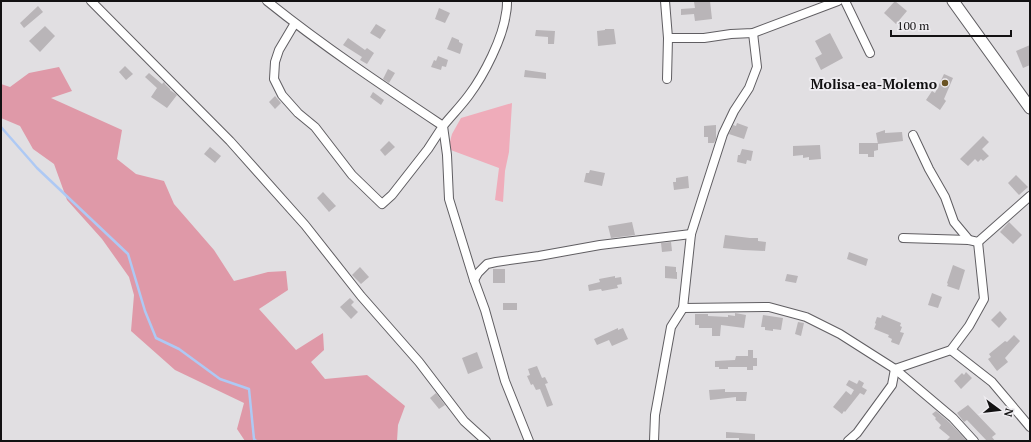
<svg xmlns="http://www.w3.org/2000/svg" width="1031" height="442" font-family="'PT Serif',serif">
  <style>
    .green { fill: #efacba }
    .forest { fill: #df99a8 }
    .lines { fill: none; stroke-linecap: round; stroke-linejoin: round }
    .stream { stroke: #aec9f4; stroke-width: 2.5 }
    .building { fill: #b9b5b8 }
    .minor-casing { stroke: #605e62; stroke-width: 10 }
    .secondary-casing { stroke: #605e62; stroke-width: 13 }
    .minor { stroke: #fff; stroke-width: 8 }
    .secondary { stroke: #fff; stroke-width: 11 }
    .poi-dot { fill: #6a5323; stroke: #eeecf0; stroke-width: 1.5 }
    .labels { text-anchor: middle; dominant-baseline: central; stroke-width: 4; stroke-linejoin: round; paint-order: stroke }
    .poi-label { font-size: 14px; font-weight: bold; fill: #121112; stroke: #eeecf0; text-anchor: end }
  </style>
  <rect width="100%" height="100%" fill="#e1dfe2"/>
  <polygon class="green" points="512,103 509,152 505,171 503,202 495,200 499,168 448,149 452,134 461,118"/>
  <polygon class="forest" points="59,67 72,91 51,98 122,130 117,159 136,174 164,181 174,204 214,250 234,281 268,272 286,271 288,290 259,309 296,350 323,333 324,350 311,362 325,379 367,375 405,406 398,425 397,441 245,441 237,429 244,403 175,370 131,331 134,295 129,277 102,239 67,200 54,164 33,149 20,126 1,118 1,84 10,87 29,73"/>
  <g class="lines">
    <polyline class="stream" points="1,127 37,168 128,254 145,311 156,338 179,349 220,379 249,389 254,439 256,441"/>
  </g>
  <g class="building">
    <polygon points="710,1 712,19 695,21 694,14 681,15 681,9 695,8 694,2"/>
    <polygon points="895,1 907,11 896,24 884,13"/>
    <polygon points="38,6 43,12 24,28 20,23"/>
    <polygon points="439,8 450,13 445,23 435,19"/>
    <polygon points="376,24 386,30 380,39 370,33"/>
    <polygon points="45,26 55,36 40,52 29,41"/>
    <polygon points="605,29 614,29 616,44 598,46 597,31 605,30"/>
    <polygon points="536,30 555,31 554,44 548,44 548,37 535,36"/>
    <polygon points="830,33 843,58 821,70 815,58 822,54 815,41"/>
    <polygon points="452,37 459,40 459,42 463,44 460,54 447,49"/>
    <polygon points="348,38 365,50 367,48 374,53 367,64 360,60 362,57 343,45"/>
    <polygon points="1030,45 1030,65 1023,68 1016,51"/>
    <polygon points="438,56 448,60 446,67 442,66 441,70 431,67 434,60 436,61"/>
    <polygon points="125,66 133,74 126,80 119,72"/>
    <polygon points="388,69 395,73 389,83 383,79"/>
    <polygon points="525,70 546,73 546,79 524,77"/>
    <polygon points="149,73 162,84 164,82 165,84 170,89 170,90 177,95 167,108 151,97 157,88 145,77"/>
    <polygon points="944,74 953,78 944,99 946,101 940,110 926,100 932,91 935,93"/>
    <polygon points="373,92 384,100 381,105 370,97"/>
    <polygon points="275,96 281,103 275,109 269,102"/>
    <polygon points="737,123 748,127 744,139 729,134 733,125 736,126"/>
    <polygon points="716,125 716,139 714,143 708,143 708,137 704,137 704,126"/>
    <polygon points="885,130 885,133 902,132 903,141 878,144 876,133"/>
    <polygon points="983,136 989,142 982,149 989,156 983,161 981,159 978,162 975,159 968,166 960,159"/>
    <polygon points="389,141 395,147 385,156 380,150"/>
    <polygon points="859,143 878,143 878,150 874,151 874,157 868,157 868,154 859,154"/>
    <polygon points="820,145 821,159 809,160 809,157 803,158 803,155 793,156 793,146"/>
    <polygon points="210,147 221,156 215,163 204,154"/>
    <polygon points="742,149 753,151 751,161 747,160 746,164 737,162 738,155 740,155"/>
    <polygon points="590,170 605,173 602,186 584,182 586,173 589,173"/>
    <polygon points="1016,175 1028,187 1019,195 1008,183"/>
    <polygon points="688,176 689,188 674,190 673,182 676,182 676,178"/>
    <polygon points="323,192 336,206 329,212 317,198"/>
    <polygon points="632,222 635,235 611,238 608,226"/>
    <polygon points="1009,222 1022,235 1013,244 1000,232"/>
    <polygon points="725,235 750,238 758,238 758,241 766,242 765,251 743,250 723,248"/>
    <polygon points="671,242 672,251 662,252 661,243"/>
    <polygon points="849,252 868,259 866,266 847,259"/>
    <polygon points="953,265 965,270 959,290 947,286 948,284 947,283"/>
    <polygon points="665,266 676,267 676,272 677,272 677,279 665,278"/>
    <polygon points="360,267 369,277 361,284 352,275"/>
    <rect x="493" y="269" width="12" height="14"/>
    <polygon points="787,274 798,276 796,283 785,281"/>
    <polygon points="615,276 615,278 621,277 622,284 617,285 618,288 602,291 601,289 589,291 588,285 600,282 599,279"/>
    <polygon points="932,293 942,297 938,308 928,305"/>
    <polygon points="350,298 354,302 351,305 358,312 351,319 340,307"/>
    <rect x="503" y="303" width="14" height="7"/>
    <polygon points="1000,311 1007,319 999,328 991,320"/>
    <polygon points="735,313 746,315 744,328 721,325 720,336 712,336 712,328 699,328 699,325 695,325 695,314 708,314 708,316 728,317 728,315 735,316"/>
    <polygon points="763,315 783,318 781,330 773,329 773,331 765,330 765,327 761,327"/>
    <polygon points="882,315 901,323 900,326 902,327 900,332 904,333 899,345 891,342 892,339 888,337 889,335 874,329 876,324 875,323 877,317 881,318"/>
    <polygon points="798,322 804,323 801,336 795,334"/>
    <polygon points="618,328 618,330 623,328 628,339 612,346 609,340 597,345 594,339"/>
    <polygon points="1014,335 1020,341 1005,358 1008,362 997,371 988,359 991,357 989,354 1005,341 1007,342"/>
    <polygon points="748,350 753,350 753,358 757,358 757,366 753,366 753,370 747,370 747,367 728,367 728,369 719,369 719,367 715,367 715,361 735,360 736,356 748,356"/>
    <polygon points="477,352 483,368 468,374 462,358"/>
    <polygon points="537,366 542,378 545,377 548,383 545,384 553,405 547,407 540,389 536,390 533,384 531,385 527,376 530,375 528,369"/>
    <polygon points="966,372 972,378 961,389 954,381 962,373 964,375"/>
    <polygon points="849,380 857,384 859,380 864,383 862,387 867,390 864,395 860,393 845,412 844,411 842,414 833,407 846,391 851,395 854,390 846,385"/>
    <polygon points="725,389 725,392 747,392 746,401 736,401 736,397 710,400 709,390"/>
    <polygon points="436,393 445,405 439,409 430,398"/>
    <polygon points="968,405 996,434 992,437 995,441 987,441 967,420 964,422 957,413"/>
    <polygon points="936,411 949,422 967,441 946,441 950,437 939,428 941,425 935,419 936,418 932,414"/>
    <polygon points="726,432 755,434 755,441 739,441 739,438 726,438"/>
  </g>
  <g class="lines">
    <g class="minor-casing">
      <g id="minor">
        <polyline points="91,1 230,141 305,225 361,296 419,362 464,421 486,441"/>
        <path d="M267,1C323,46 383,86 443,126L428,149L392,195L382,204L352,175L315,127L298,113L282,95L274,79L275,62L279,50L295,23"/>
        <path d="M507,1C507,5 507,9 506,13C503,38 484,75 469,95C461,106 451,116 443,126L447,155L449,199L474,280L485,310L505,381L529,441"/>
        <polyline points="665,1 668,38 667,79"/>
        <polyline points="845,1 870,53"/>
        <polyline points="668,38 704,38 731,34 753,33 838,1"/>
        <polyline points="913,135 929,169 945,197 954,222 969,240"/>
        <polyline points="903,238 969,240 978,242 1030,196"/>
        <polyline points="474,280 478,273 487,264 496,262 539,256 600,245 691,234"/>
        <polyline points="683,308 691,234 704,193 723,134 734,111 749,88 757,67 753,33"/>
        <polyline points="951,350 992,382 1030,427"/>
        <polyline points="654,441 655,415 671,327 683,308 769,307 806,317 840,334 895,369 953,418 974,441"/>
        <polyline points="848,441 857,433 892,385 895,369 951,350 969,326 984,299 978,242"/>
      </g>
    </g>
    <g class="secondary-casing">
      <polyline id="secondary" points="953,1 1030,108"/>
    </g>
    <use href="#minor" class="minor"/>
    <use href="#secondary" class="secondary"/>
  </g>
  <circle class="poi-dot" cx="945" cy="83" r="4"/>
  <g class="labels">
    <g class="poi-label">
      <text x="937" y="83">Molisa-ea-Molemo</text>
    </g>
  </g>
  <rect width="1031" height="442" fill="none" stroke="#121112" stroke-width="4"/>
  <g transform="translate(999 410) rotate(105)" stroke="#eeecf0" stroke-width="3" paint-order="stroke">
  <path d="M0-3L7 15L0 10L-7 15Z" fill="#121112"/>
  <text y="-6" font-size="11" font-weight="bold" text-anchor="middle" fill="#121112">N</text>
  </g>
  <path d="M891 30v6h120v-6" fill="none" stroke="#121112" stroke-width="2"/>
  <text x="897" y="30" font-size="12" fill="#121112" stroke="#eeecf0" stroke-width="3" paint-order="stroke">100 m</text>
</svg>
